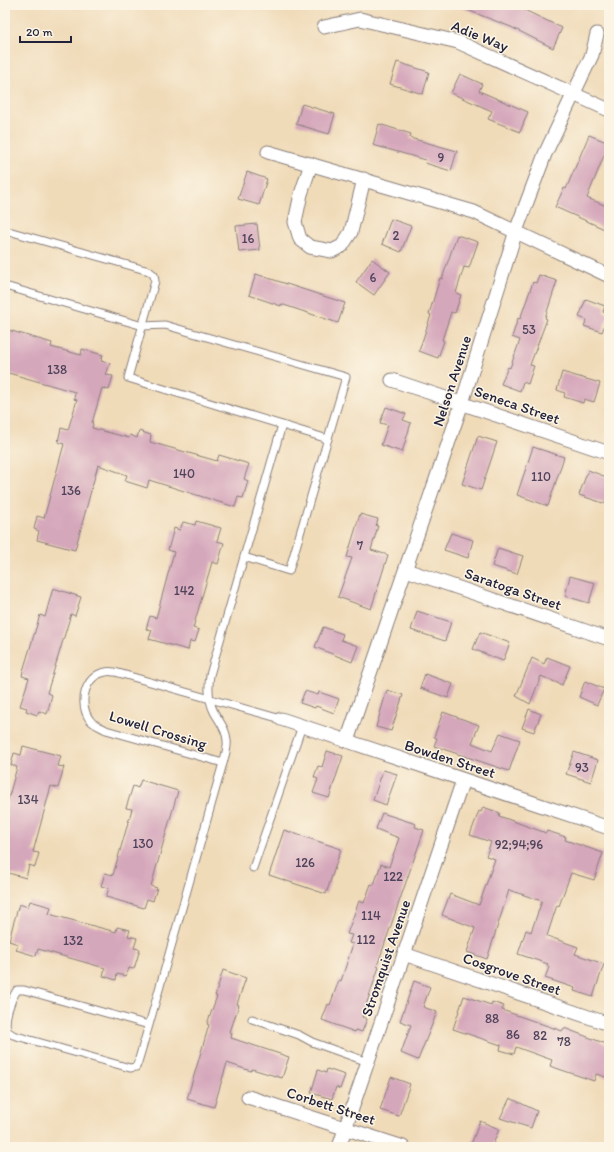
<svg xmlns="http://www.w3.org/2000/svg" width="614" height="1152" font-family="Itim,sans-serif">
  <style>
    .building { fill: #d5a7bb }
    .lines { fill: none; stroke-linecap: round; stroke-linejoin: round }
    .lane-casing { stroke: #897e7a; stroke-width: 9 }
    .street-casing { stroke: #897e7a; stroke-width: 15 }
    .lane { stroke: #fff; stroke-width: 7 }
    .street { stroke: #fff; stroke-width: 13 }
    .labels { text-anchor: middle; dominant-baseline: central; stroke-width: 3; stroke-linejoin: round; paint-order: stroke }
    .number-label { font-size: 13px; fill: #4f435b }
    .street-label { font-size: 15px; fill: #22223b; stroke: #fcf5e5 }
  </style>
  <rect width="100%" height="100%" fill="#fcf5e5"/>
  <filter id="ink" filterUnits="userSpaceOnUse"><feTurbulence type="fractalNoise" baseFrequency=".025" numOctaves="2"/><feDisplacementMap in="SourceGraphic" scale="8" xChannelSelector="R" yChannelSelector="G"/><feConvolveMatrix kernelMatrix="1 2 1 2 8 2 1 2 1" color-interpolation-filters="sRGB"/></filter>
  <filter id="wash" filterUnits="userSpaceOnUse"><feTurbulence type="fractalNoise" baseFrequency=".012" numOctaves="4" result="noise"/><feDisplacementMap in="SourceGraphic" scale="16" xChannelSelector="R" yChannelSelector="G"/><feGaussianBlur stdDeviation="0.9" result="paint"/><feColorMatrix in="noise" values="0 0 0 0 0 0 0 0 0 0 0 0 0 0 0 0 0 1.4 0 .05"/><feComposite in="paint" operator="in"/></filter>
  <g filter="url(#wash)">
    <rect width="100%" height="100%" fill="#f0dbb9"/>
    <g id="blocks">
      <g class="building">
        <polygon points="457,5 514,5 562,28 553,48 511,27 457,6"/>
        <polygon points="397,62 429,72 423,94 390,84"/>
        <polygon points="460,74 482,84 479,91 528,112 520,132 488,119 492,111 451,93"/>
        <polygon points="302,104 335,114 329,134 296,124"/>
        <polygon points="379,124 411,134 410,138 457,151 451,171 425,163 426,160 373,145"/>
        <polygon points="589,135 609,143 587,198 609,207 609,231 555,207 564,188 566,189"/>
        <polygon points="247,172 267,179 259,205 238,199"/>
        <polygon points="391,219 411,226 401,252 382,244"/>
        <polygon points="257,224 260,250 239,252 236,226"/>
        <polygon points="457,235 478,242 469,268 464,267 456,293 461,295 455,313 451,312 442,340 444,341 438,358 419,351 431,315 429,314 440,278 442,279"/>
        <polygon points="372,259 390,272 374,295 356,282"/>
        <polygon points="256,274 345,303 338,323 281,304 281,306 249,295"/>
        <polygon points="539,275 557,281 545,318 547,319 530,365 534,366 528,384 523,382 520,391 501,384 508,367 510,368 520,340 512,337 518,318 520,319 533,282 536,283"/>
        <polygon points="586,299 605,306 603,312 609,314 602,332 584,326 587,320 579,317"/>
        <polygon points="5,329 52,343 51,347 81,355 82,349 103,355 101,361 110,363 106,375 113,376 109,390 102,388 92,423 93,424 92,428 129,438 130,435 137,438 139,431 151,435 150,442 217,461 219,455 249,464 244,479 248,481 243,498 238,497 235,507 149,480 147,488 125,481 127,475 98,465 75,550 37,540 39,531 34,529 37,516 44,518 64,444 58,442 61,428 68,430 77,400 74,399 75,392 5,372"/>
        <polygon points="562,372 600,383 594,402 584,399 583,403 564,397 565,393 557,390"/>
        <polygon points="386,407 406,414 403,420 411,423 402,452 381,445 388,425 380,423"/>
        <polygon points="478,436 497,442 481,490 462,484"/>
        <polygon points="533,447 564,457 548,506 517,495"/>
        <polygon points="588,470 609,478 609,505 579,495"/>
        <polygon points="360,514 378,519 376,526 378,526 371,550 388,555 371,609 338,597 352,558 347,557"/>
        <polygon points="196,521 221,528 217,541 224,543 218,564 212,562 193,628 199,630 195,642 190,641 188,650 149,639 152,630 146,629 150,616 156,618 174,552 168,550 174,528 180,530 183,522 195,525"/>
        <polygon points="451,533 473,540 468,558 444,550"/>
        <polygon points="498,548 523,556 517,574 492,566"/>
        <polygon points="570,576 595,583 589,603 565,596"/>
        <polygon points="53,588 81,597 75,616 71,614 47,693 52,695 47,714 39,711 37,715 26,711 27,708 20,706 29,678 22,676 23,671 40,615 45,617"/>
        <polygon points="417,611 451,622 445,641 411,630"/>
        <polygon points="323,627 343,634 341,640 358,646 352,662 315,647"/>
        <polygon points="480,632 510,643 503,661 473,649"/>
        <polygon points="547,657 570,666 562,685 541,676 530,704 516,696 532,658 544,664"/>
        <polygon points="425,674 453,684 448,698 420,688"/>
        <polygon points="585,681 604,689 597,705 579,697"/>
        <polygon points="387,690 403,695 391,731 376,727"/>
        <polygon points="305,691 318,695 319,692 339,699 334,713 316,706 315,708 300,703"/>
        <polygon points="529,709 541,714 534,732 522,728"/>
        <polygon points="443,712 479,725 472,743 492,751 500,733 520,740 509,771 434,746 437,738 434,737"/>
        <polygon points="23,746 61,756 58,766 64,767 58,788 51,786 33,852 39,853 35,867 29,865 26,878 5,872 5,811 17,767 11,765 14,753 21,755"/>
        <polygon points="327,751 343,756 329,798 313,793 318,779 314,777 318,766 322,767"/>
        <polygon points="574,752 598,760 591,782 566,774"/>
        <polygon points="383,770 397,774 386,805 373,800"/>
        <polygon points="141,780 178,791 151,886 157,888 153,901 147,899 144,908 106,897 109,888 101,886 105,873 113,875 132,809 126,808 133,786 138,788"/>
        <polygon points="483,807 500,813 499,816 546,833 547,831 566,837 565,840 603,853 594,880 571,873 559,906 557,905 547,936 578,947 575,954 604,964 593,997 574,991 575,988 545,978 549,967 547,966 548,964 518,954 526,930 531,932 542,901 509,890 487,959 467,952 475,928 442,915 450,894 479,905 495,859 486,856 491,842 470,835 479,811 481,812"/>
        <polygon points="382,813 416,824 415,827 424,830 377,966 379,967 362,1017 367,1019 362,1032 356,1030 355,1032 322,1020 328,1004 330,1005 339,980 341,981 353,944 349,943 352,935 347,934 359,901 364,903 371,884 374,885 381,864 389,867 399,838 376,829"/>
        <polygon points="284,830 341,849 326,894 269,875"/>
        <polygon points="30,901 51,907 49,914 116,932 117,927 130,930 128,936 137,938 134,948 140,949 134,969 129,968 126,976 117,974 116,980 103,976 105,968 38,949 36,956 16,950 18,944 9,941 13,925 19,904 28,907"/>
        <polygon points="223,970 246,978 237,1004 239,1005 230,1032 232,1033 231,1038 289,1057 282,1078 252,1069 251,1071 227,1063 214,1107 187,1099 209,1025 207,1024 217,996 215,996"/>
        <polygon points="414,981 430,987 423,1007 437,1012 418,1060 401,1053 411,1025 400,1021"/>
        <polygon points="464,996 491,1005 492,1002 504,1006 502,1010 562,1031 564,1028 609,1045 609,1078 596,1074 594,1081 550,1066 552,1060 516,1047 514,1054 500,1050 501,1045 453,1029"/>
        <polygon points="327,1069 345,1075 340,1089 336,1087 332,1099 311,1093 318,1070 326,1073"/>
        <polygon points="391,1077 410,1084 399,1116 380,1110"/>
        <polygon points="510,1098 537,1111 531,1128 500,1118"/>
        <polygon points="480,1121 499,1129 492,1147 470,1147"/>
      </g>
    </g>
  </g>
  <g filter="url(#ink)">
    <use href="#blocks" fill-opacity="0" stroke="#897e7a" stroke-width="1"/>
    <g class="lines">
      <g class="lane-casing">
        <g id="lane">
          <polyline points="5,233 12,232 149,271 154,275 155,281 128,378 328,439"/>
          <polyline points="5,286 143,326 165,325 346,377 289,571 244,557"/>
          <path d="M223,763L106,730C101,727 94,725 90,720C78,705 84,675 106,672C108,671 112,672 115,672L281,719"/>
          <polyline points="253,868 302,726"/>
          <polyline points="252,1019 299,1035 312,1042 368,1062"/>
          <path d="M149,1025L24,990H17C10,1001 4,1018 7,1031L13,1035L130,1068L136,1067L138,1062L149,1025L223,763C225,756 228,748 227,741C227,730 219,721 214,712C208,700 208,688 210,675L282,425"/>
        </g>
      </g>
      <g class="street-casing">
        <g id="street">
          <polyline points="324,27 360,19 458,42 609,110"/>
          <polyline points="268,152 474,212 609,276"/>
          <polyline points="311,164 301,194 295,222 300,239 310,247 332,251 342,246 351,232 364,179"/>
          <polyline points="392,380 609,453"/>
          <polyline points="406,570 609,639"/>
          <polyline points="281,719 609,828"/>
          <polyline points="347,741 462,403 516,231 545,154 592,55 597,34"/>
          <polyline points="404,954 609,1024"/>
          <polyline points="248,1097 403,1147"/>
          <polyline points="339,1147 463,780"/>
        </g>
      </g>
      <use href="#lane" class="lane"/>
      <use href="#street" class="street"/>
    </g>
  </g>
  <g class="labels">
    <g class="number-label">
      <text x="441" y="157">9</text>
      <text x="396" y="235">2</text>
      <text x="248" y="238">16</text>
      <text x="373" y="277">6</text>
      <text x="529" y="329">53</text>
      <text x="57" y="369">138</text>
      <text x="184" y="473">140</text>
      <text x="541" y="476">110</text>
      <text x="71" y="490">136</text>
      <text x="360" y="545">7</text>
      <text x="184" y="590">142</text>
      <text x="582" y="767">93</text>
      <text x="28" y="799">134</text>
      <text x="143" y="843">130</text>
      <text x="519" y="844">92;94;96</text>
      <text x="305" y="862">126</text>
      <text x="393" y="876">122</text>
      <text x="371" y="915">114</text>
      <text x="366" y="939">112</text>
      <text x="73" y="940">132</text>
      <text x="492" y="1018">88</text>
      <text x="513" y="1034">86</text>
      <text x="540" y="1035">82</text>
      <text x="564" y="1041">78</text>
    </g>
    <g class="street-label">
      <text transform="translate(480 36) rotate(22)">Adie Way</text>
      <text transform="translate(452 381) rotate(-72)">Nelson Avenue</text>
      <text transform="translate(517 405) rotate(19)">Seneca Street</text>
      <text transform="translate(513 589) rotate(19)">Saratoga Street</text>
      <text transform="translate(158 730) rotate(17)">Lowell Crossing</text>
      <text transform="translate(450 759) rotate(18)">Bowden Street</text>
      <text transform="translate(386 958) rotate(-71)">Stromquist Avenue</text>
      <text transform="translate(512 974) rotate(19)">Cosgrove Street</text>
      <text transform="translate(331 1106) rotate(18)">Corbett Street</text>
    </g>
  </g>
  <rect width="614" height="1152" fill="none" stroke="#fcf5e5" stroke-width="20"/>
  <path d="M20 36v6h51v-6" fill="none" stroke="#22223b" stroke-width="2"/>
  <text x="26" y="36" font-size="12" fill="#22223b" stroke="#fcf5e5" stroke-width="3" paint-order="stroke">20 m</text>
</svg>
